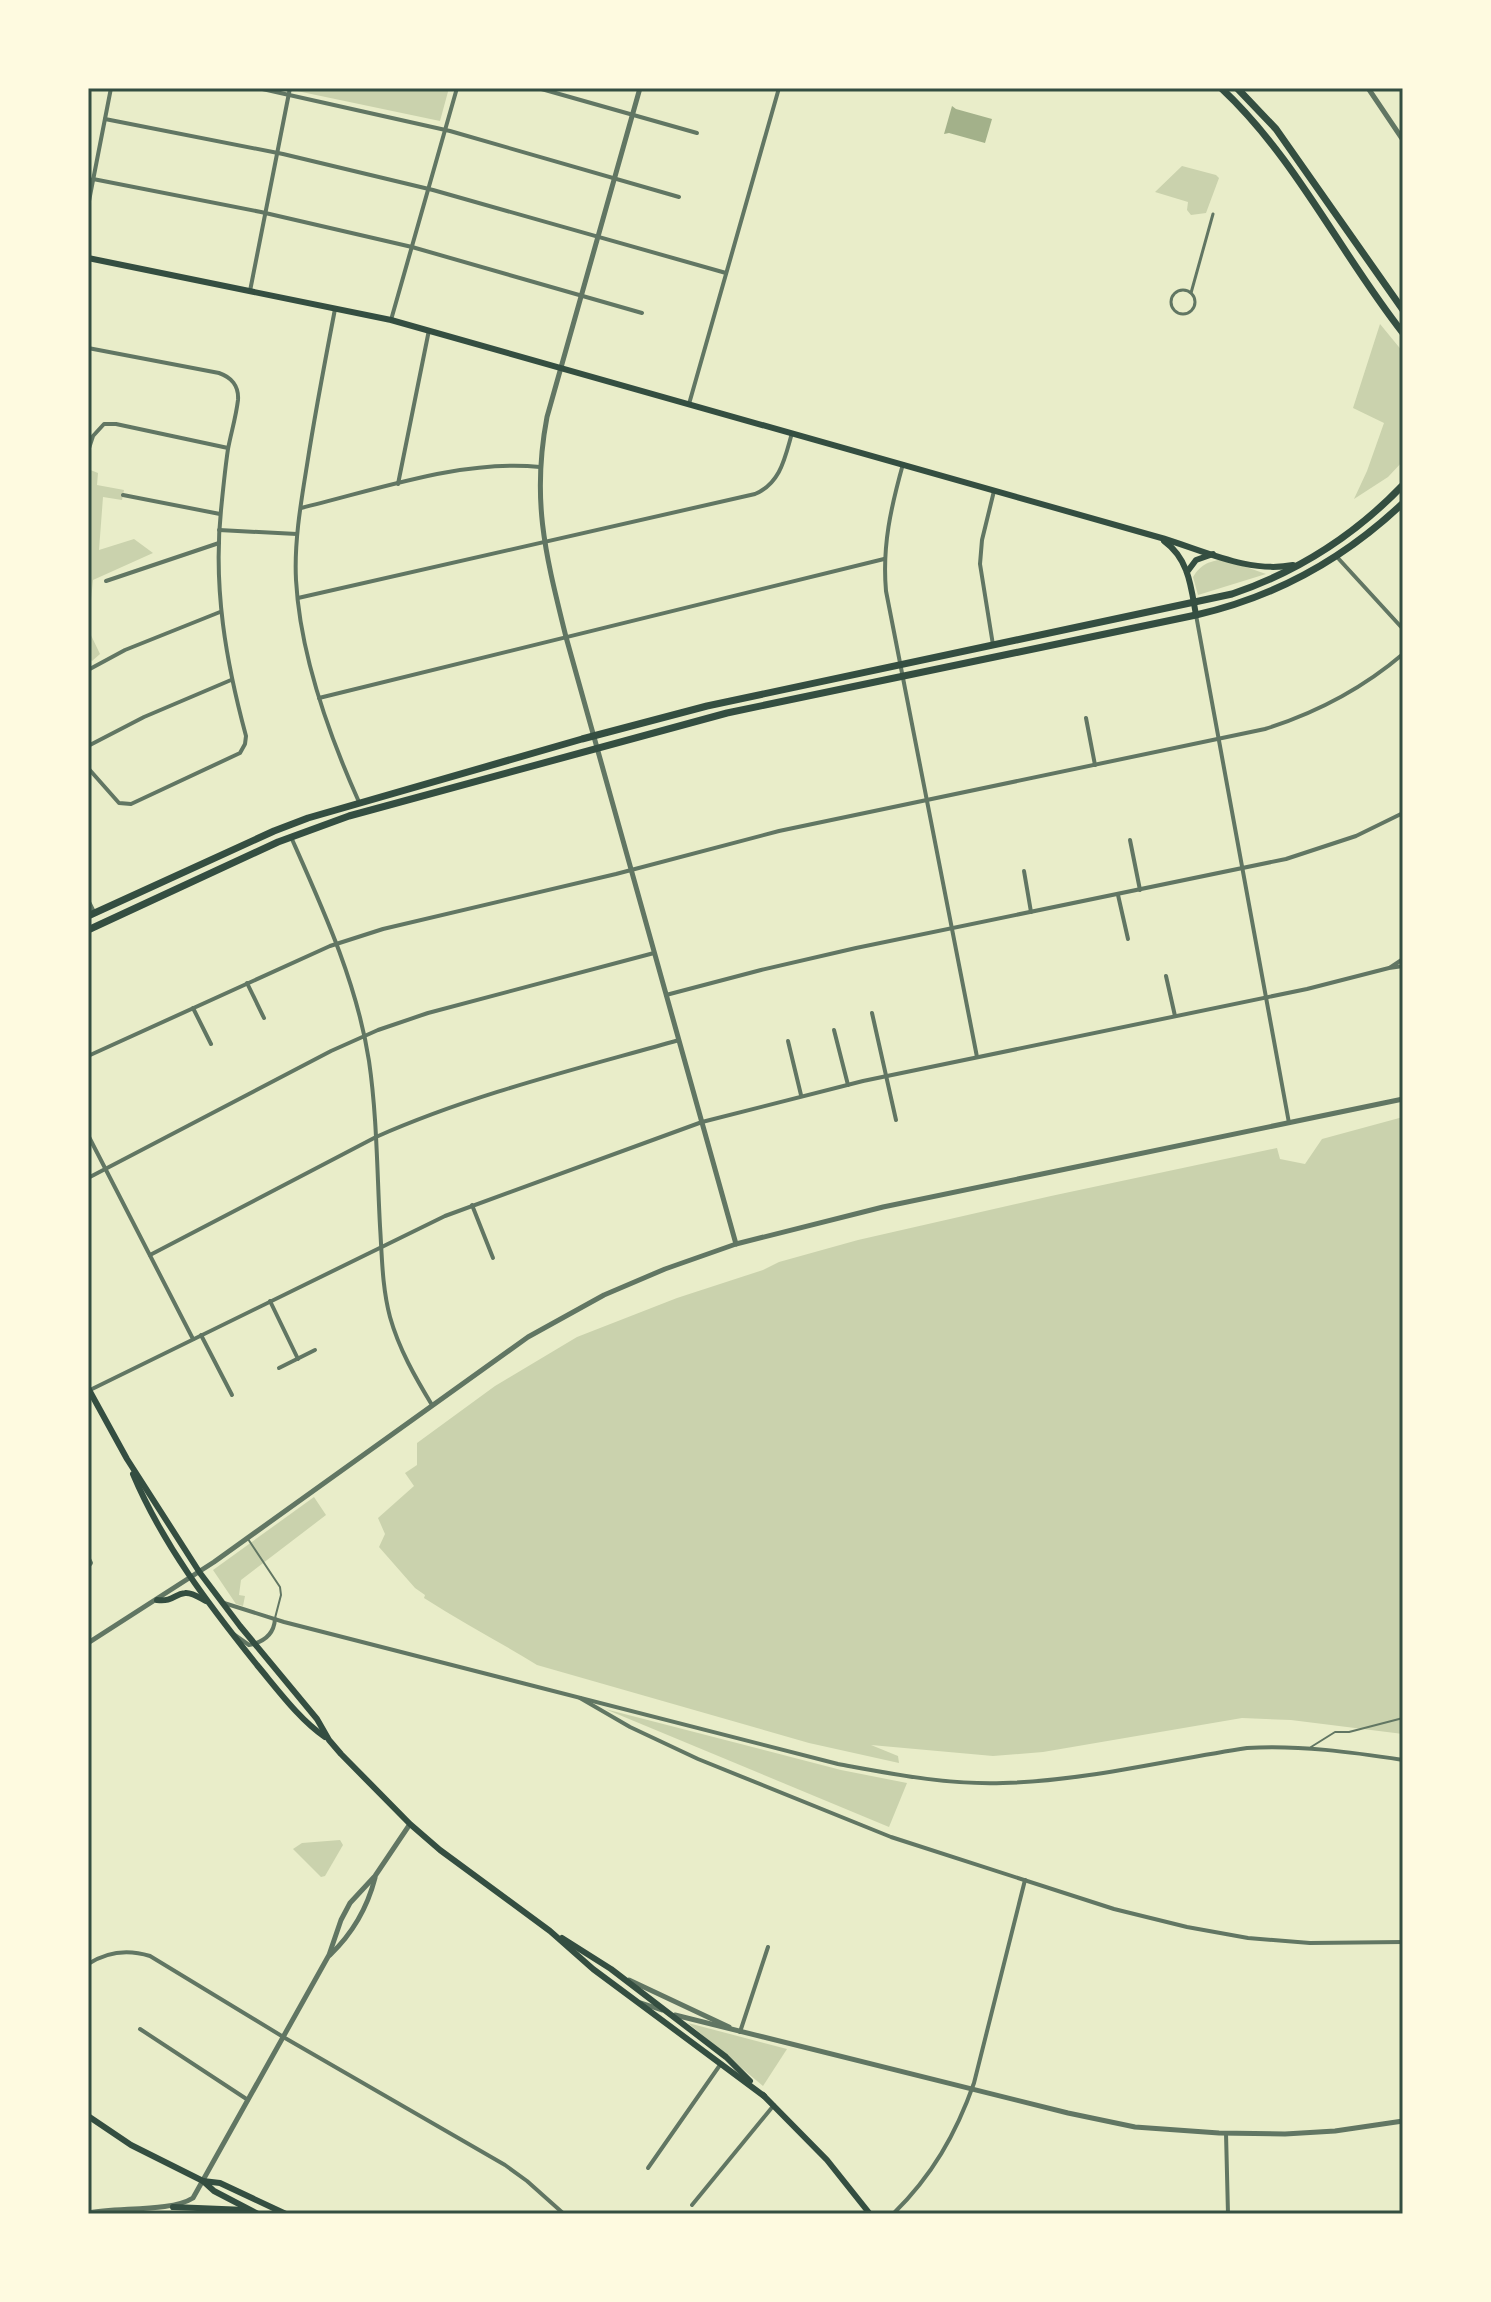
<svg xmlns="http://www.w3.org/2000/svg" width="1491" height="2302" font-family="Barlow,sans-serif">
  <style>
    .green { fill: #cad2ad }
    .water { fill: #a3b18a }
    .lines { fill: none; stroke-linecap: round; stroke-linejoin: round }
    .service { stroke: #617663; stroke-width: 2 }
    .pedestrian { stroke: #617663; stroke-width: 3 }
    .minor { stroke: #617663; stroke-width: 4 }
    .tertiary { stroke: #617663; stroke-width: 5 }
    .secondary { stroke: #344e41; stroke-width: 6 }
    .primary { stroke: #344e41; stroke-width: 7 }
    .neatline { fill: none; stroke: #344e41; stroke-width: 3 }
  </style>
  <rect width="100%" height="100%" fill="#e9edc9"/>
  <g class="green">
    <polygon points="297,88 449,88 440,121 297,91"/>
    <polygon points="1182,166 1216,175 1219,178 1206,213 1191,215 1187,210 1188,202 1155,192"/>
    <polygon points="1380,324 1403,352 1403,461 1388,477 1354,499 1367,471 1384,423 1353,408"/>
    <polygon points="88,469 98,473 97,485 124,490 122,500 103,497 99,550 134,539 153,553 93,580 88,629 100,654 92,661 88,657"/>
    <path d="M1223,559L1266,574L1198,595L1193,577C1201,564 1208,562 1223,559Z"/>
    <path d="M1403,1117V1734L1291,1720L1242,1718L1043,1752L993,1756L871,1745L898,1756L899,1763L809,1743L537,1665C500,1642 461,1622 424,1598L425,1595L415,1588L379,1547L385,1534L378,1518L414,1486L405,1473L417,1465V1443L495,1386L577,1337L677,1298L763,1270L779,1262L858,1240L1051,1196L1277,1148L1280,1159L1305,1164L1322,1139Z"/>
    <polygon points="314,1497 326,1515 241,1580 239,1595 245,1596 243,1606 236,1604 213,1570"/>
    <polygon points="605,1709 841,1770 907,1783 889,1827"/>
    <polygon points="340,1840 343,1845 325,1876 321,1877 293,1849 302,1843"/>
    <polygon points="688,2023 787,2049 763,2086"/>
  </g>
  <polygon class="water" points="952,106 956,109 992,119 985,143 949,133 944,134"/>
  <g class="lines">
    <g class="service">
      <polyline points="248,1539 280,1587 281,1595 275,1618"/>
      <polyline points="1311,1747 1335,1732 1349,1732 1403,1718"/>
    </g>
    <g class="pedestrian">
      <circle cx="1183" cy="302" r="12"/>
      <polyline points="1191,293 1213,214"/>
    </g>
    <g class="minor">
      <polyline points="258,88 450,131 679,197"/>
      <polyline points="538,88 697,133"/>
      <polyline points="105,119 283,154 433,190 726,273"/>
      <polyline points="93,179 261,212 412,247 642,313"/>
      <polyline points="88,206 111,88"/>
      <polyline points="250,291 290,88"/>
      <path d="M335,309C325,361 315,413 307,465C301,502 294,542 296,580C300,653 329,735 359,802"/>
      <polyline points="391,320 457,88"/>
      <path d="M88,348L219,373C231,377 239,386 238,400C236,417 231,433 228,449C225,469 223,490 221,510C213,588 226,662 246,736L245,744L240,753L131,804L119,803L88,768"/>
      <polyline points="689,404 779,88"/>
      <polyline points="88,451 93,436 104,424 116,424 228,448"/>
      <path d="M903,464C891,507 882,546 886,591L977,1057"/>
      <polyline points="398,484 429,330"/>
      <polyline points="123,495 220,514"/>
      <path d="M301,508C376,490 462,459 540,467"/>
      <polyline points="219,530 297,534"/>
      <polyline points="1337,557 1403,629"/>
      <polyline points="106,581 219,543"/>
      <path d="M298,598L755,494C781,483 785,457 792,433"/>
      <polyline points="1196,615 1289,1123"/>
      <polyline points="993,645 980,564 982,540 994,491"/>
      <polyline points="88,670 125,650 220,612"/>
      <polyline points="319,698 884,559"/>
      <polyline points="1086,718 1095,765"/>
      <polyline points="88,746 144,717 231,680"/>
      <path d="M291,837C323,909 357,983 369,1061C377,1116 377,1171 380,1226C382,1256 382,1287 390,1317C399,1349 415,1377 432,1405"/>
      <polyline points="1130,840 1140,890"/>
      <polyline points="1024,871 1031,912"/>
      <polyline points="1118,895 1128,939"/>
      <polyline points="88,900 94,912"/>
      <polyline points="1391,967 1403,959"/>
      <polyline points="1166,976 1175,1016"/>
      <polyline points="247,983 264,1018"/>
      <polyline points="666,995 761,970 856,948 1286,859 1356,836 1403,813"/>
      <polyline points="193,1008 211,1044"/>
      <polyline points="872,1013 896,1120"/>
      <polyline points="834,1030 848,1085"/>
      <polyline points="788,1041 801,1095"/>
      <path d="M88,1056L330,946L383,929L616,874L779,831L1265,729C1316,713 1362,689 1403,654"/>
      <polyline points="88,1135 193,1339"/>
      <polyline points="88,1178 331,1051 378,1030 428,1013 654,953"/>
      <polyline points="472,1205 493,1258"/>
      <path d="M150,1255L376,1137C473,1094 577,1069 679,1040"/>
      <polyline points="270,1301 298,1359"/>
      <polyline points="201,1335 232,1395"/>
      <polyline points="279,1368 315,1350"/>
      <polyline points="90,1390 445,1216 702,1122 863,1081 1307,989 1389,968 1403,966"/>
      <polyline points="88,1557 91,1563 88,1567"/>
      <path d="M224,1603L284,1622L838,1764C893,1774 947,1785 1003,1783C1085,1781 1167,1760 1247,1748C1300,1745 1351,1752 1403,1760"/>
      <path d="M232,1633L249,1645C264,1642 274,1634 275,1619"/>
      <polyline points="580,1698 630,1727 698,1759 891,1837 1114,1909 1187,1927 1248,1938 1310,1943 1403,1942"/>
      <path d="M88,1964C108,1951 128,1949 150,1956L285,2038L505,2165L527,2181L564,2214"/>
      <polyline points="140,2029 248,2100"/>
      <polyline points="740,2032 768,1947"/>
      <polyline points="1226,2133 1228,2214"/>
      <polyline points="88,2141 89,2135"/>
      <polyline points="648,2168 720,2065"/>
      <polyline points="692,2205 774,2105"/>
      <path d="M893,2214C932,2176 956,2134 974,2083L1025,1880"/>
    </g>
    <g class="tertiary">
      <path d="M640,88L547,417C531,501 546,556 566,637L736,1244"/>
      <polyline points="1368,88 1403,140"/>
      <polyline points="88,1643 214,1562 528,1337 604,1295 665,1269 736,1244 883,1207 1403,1099"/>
      <path d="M330,1955C353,1933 367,1909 375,1878"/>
      <polyline points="629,1980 729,2027"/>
      <polyline points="641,2003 662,2010"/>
      <polyline points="675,2015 1068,2113 1135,2127 1219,2133 1285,2134 1335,2131 1403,2121"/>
      <path d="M88,2213C117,2207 171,2212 193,2198L329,1955L341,1920L350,1903L375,1876L410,1824"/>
    </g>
    <g class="secondary">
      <path d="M88,258L391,320L1158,537C1201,549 1248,574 1293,565"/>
      <path d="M1164,541C1189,559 1191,587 1196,615"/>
      <polyline points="1187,572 1196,560 1213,554"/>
      <polyline points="88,1388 127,1459 200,1573 240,1626 317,1719 329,1740 341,1754 410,1824 440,1850 550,1931 593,1969 764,2096"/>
      <path d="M133,1474C163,1545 209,1605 257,1665C278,1690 299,1719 325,1737"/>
      <path d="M157,1600C173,1602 174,1594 185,1593C192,1592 200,1598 206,1601"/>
      <polyline points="562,1938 611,1969 726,2057 750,2081"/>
      <polyline points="763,2095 827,2160 870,2214"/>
      <polyline points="88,2116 131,2145 203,2181 214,2191 258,2214"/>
      <polyline points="203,2181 220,2183 286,2214"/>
      <polyline points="173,2207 246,2210"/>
    </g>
    <g class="primary">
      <path d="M1221,88C1296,158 1340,253 1403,333"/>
      <polyline points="1237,88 1276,129 1403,310"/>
      <path d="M88,916L274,831L308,818L582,739L707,706L1232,594C1297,572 1355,535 1403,485"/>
      <path d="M88,930L278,842L349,816L727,713L1196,615C1275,597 1344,559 1403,503"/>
    </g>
  </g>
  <rect width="1491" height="2302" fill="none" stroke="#fefae0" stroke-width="180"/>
  <rect x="90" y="90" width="1311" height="2122" class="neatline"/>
</svg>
